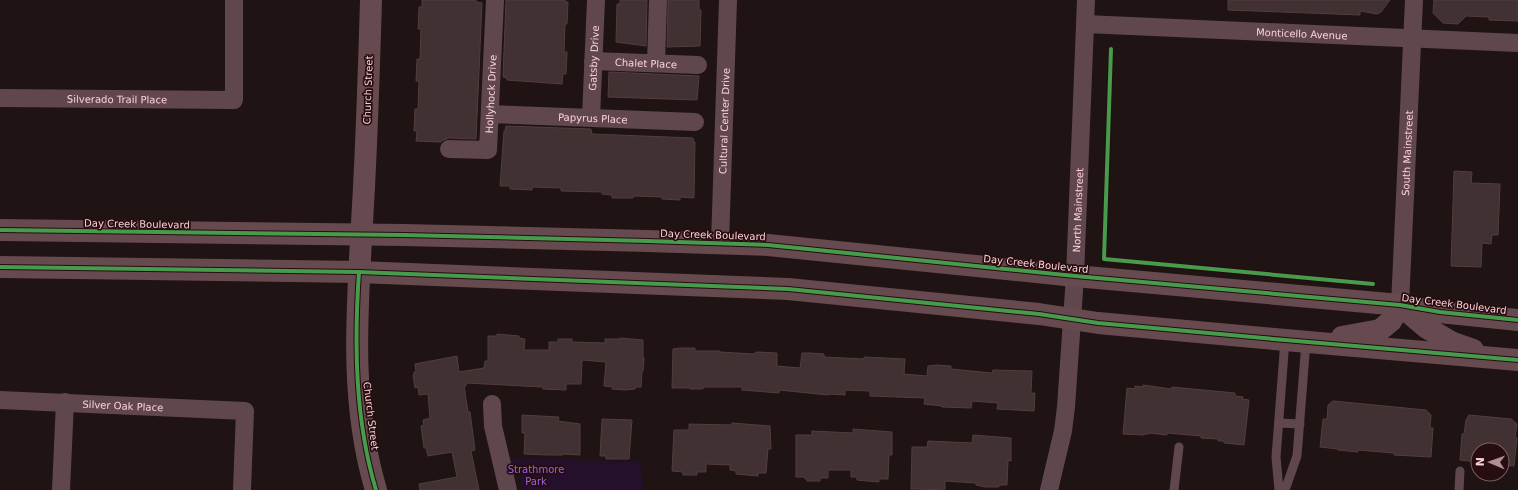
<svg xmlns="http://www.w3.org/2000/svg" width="1518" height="490" font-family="'DejaVu Sans',sans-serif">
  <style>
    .green { fill: #24102b }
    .building { fill: #413132; stroke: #533d3f }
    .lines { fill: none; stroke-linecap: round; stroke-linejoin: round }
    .service { stroke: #60474d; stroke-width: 9 }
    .minor { stroke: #60474d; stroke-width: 18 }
    .secondary { stroke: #664a50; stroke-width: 22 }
    .cycleway-casing { stroke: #250d10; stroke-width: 6 }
    .cycleway { stroke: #469c4c; stroke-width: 4 }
    .labels { text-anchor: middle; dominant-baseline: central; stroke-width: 3.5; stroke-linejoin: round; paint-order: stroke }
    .street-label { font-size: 10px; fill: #ffd1d9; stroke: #250d10 }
    .park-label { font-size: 10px; fill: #9d60e5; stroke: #250d10 }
  </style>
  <rect width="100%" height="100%" fill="#1f1314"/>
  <polygon class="green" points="508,458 640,462 644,490 523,490 518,471 511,468"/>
  <g class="building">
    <polygon points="422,0 476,0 476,2 482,3 476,139 449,138 441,141 441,142 416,141 417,131 414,131 415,109 418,109 419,81 416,81 417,59 420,59 421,29 418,29 419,7 422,7"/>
    <polygon points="506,0 565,0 565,2 568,2 567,24 565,24 564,52 567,52 566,74 563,74 562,84 507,80 507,78 503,77"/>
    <polygon points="620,0 647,0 646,46 616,42 617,4 620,4"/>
    <polygon points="668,0 699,0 699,10 701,10 700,46 667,47"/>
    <polygon points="1228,0 1390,0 1381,12 1377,14 1360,11 1360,15 1228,10"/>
    <polygon points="1434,0 1518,0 1518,21 1489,20 1489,17 1466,16 1458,24 1443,23 1433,13"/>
    <polygon points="609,72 699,76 697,100 608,97"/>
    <polygon points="506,126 591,129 592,134 693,138 694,142 695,142 694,198 680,197 680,200 662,199 662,197 634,196 633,198 612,198 612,195 602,194 602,192 561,191 561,188 532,187 532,190 510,189 510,186 500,186 504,131 505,131"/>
    <polygon points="1454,171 1472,172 1471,183 1500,184 1498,235 1492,235 1491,244 1482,243 1481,267 1451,266"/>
    <polygon points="497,334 519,336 519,338 525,339 524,350 549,350 549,342 558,342 558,339 572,339 572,342 605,343 605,339 620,339 620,338 643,340 643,358 644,358 643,371 642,371 641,387 635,387 635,389 625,390 612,389 613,387 604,386 606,362 582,360 581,384 566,384 566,390 543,389 543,387 466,383 466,386 464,386 468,412 470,412 475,450 471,451 479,490 420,490 419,484 457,477 452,452 428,456 426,448 424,448 421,426 424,425 423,420 430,418 428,394 419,395 418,387 415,388 413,375 414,375 414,372 416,372 415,364 457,356 459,372 484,368 485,361 488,361 488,336 497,336"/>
    <polygon points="681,348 695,348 695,351 720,351 720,352 753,354 757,352 777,353 777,366 800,368 802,353 810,353 824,354 824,357 864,359 864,357 905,359 904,374 927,376 928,366 937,365 951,366 951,369 992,373 993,370 1032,371 1031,393 1035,393 1034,411 997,409 998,403 972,401 971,408 942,407 942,406 924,404 925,398 870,396 870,391 845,390 845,395 829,394 828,395 779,390 779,393 742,390 742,387 703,387 703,389 690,389 690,388 672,388 673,349"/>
    <polygon points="1143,385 1171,389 1172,387 1235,393 1235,396 1243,397 1242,399 1249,400 1244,445 1224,443 1224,441 1218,441 1219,439 1201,438 1201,436 1167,433 1167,435 1149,433 1149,434 1144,434 1144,435 1123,434 1127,388 1135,389 1135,386 1143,387"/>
    <polygon points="1333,401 1426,410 1431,415 1430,428 1433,428 1431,457 1394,455 1394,453 1358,450 1358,452 1338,450 1338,449 1320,447 1323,419 1327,419 1328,405"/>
    <polygon points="522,415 559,417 558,421 580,424 580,455 563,454 563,455 548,455 524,454 525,433 522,433"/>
    <polygon points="1469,415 1511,419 1517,424 1515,437 1517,438 1514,466 1502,465 1502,450 1478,450 1478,462 1460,460 1462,434 1464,434 1466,420"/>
    <polygon points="602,419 632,420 629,459 606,459 606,456 600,456"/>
    <polygon points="732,423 770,426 771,449 768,449 766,473 758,473 758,476 736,474 736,471 730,470 730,465 706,464 706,472 697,472 697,475 683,475 683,472 672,471 674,430 689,430 689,424 732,425"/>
    <polygon points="853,429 892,432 892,455 889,455 888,479 879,479 879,482 867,481 857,480 857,477 851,477 851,470 828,470 828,478 820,478 820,481 807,481 807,479 805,479 805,477 796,477 796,435 812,435 812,431 853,433"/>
    <polygon points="973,435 1011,438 1011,461 1008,460 1007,485 999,485 999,487 986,487 976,485 976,483 945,481 945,489 922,490 922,489 911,489 912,447 927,447 928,441 972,443"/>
  </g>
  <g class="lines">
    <g class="service">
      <polyline points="1279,423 1300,424"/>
      <polyline points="1174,490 1179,447"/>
      <polyline points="1279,490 1276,457 1285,340"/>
      <polyline points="1285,490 1297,456 1306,342"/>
      <polyline points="1459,490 1460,471"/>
    </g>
    <g class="minor">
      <path id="s1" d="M1085,24L1518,43"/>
      <path id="s2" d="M593,61L698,65"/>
      <polyline points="656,63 658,0"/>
      <path id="s3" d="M0,98L234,100V0"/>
      <path id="s4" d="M490,114L695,122"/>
      <path id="s5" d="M591,117L596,0"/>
      <path id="s6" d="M449,149L488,150L495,0"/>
      <path id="s7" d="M720,243L728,0"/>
      <path id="s8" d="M1400,305L1414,0"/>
      <path id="s9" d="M0,400L245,411L242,490"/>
      <polyline points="492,404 493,426 508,490"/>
      <polyline points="61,490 65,402"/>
      <path id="s10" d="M1049,490L1063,431L1066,407L1075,276L1086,0"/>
    </g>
    <g class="secondary">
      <path d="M371,0C369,68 367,137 363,205C358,300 348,397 376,490"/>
      <polyline points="0,230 404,235 647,241 768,245 1075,276 1400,305 1440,312 1518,320"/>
      <polyline points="0,267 359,272 788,289 1039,314 1098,323 1285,340 1518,360"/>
      <polyline points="1401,306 1427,328 1453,343 1473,350"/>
      <polyline points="1342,337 1380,330 1391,321 1400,305"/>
    </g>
    <g class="cycleway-casing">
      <g id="cycleway">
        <polyline points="1111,49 1104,259 1373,284"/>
        <polyline points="0,230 404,235 647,241 768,245 1075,276 1400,305 1440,312 1518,320"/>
        <polyline points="0,267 359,272 788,289 1039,314 1098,323 1285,340 1518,360"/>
        <path d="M359,272C354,344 355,420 376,490"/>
      </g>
    </g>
    <use href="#cycleway" class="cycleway"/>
  </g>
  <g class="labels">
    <g class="street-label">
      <text stroke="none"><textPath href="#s1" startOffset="217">Monticello Avenue</textPath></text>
      <text stroke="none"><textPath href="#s5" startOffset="59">Gatsby Drive</textPath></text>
      <text stroke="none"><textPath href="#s2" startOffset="53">Chalet Place</textPath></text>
      <text transform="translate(368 90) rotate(-88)">Church Street</text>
      <text stroke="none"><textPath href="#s6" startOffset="95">Hollyhock Drive</textPath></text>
      <text stroke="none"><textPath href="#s3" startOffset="117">Silverado Trail Place</textPath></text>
      <text stroke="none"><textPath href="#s4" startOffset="103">Papyrus Place</textPath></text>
      <text stroke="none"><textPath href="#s7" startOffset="122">Cultural Center Drive</textPath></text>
      <text stroke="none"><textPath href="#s8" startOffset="152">South Mainstreet</textPath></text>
      <text stroke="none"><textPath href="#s10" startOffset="282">North Mainstreet</textPath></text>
      <text transform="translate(137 224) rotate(1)">Day Creek Boulevard</text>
      <text transform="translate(713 235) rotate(2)">Day Creek Boulevard</text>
      <text transform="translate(1036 264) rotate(6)">Day Creek Boulevard</text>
      <text transform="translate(1454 304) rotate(7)">Day Creek Boulevard</text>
      <text stroke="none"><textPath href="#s9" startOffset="123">Silver Oak Place</textPath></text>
      <text transform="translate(371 416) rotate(83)">Church Street</text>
    </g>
    <g class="park-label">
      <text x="536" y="469">Strathmore<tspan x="536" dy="12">Park</tspan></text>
    </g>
  </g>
  <g transform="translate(1490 462) rotate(272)"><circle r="19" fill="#250d10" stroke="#7c5b60"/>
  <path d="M0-3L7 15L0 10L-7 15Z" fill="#b18e94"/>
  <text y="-6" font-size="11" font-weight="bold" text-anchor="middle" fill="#ffd1d9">N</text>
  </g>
</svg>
